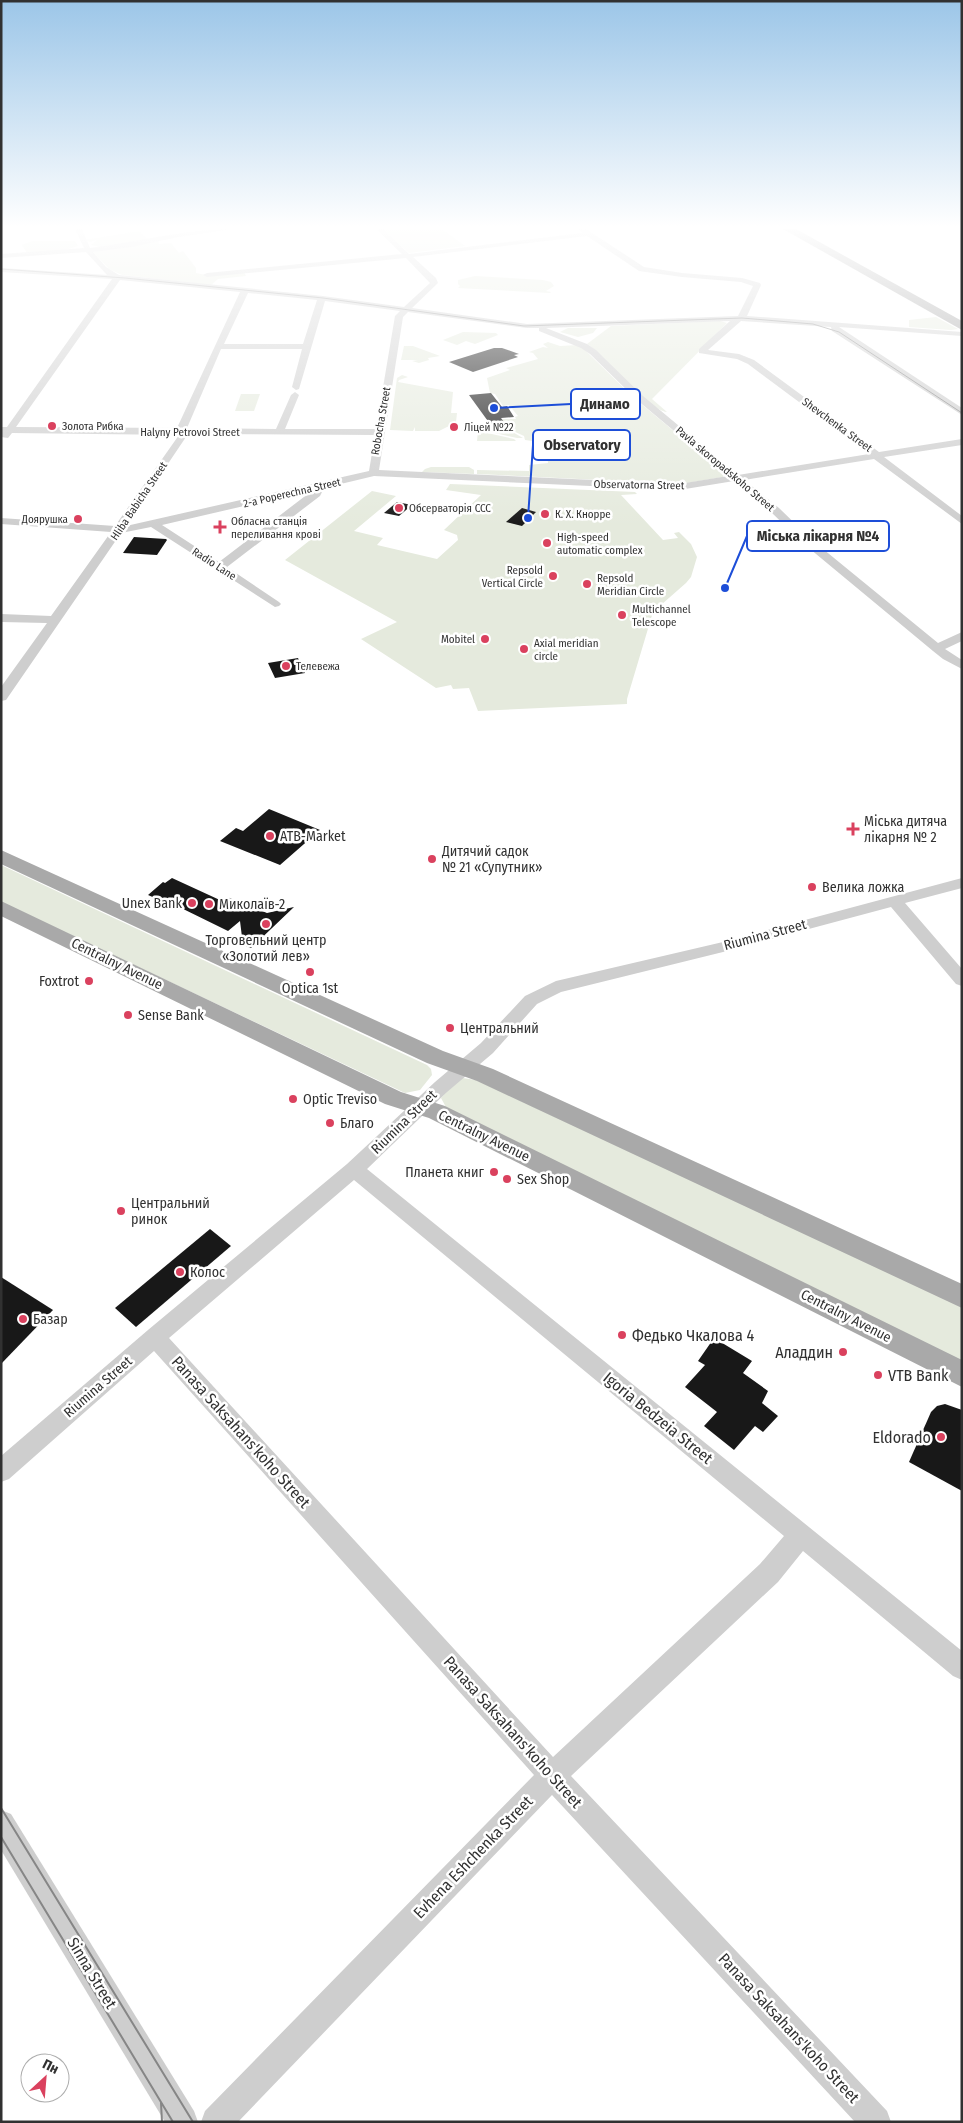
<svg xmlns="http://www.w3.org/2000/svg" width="963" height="2123" font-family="'Fira Sans Condensed',sans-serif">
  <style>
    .green { fill: #e5eadd }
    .building { fill: #181818 }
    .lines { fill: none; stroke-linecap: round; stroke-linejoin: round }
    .minor { fill: #cecece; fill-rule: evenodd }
    .major { fill: #a9a9a9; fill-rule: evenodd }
    .highway { fill: #989898; fill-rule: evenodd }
    .tram-far1 { stroke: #868686; stroke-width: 1 }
    .tram { stroke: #868686; stroke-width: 2 }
    .poi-dot { fill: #da415e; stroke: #fff; stroke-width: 2 }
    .labels { text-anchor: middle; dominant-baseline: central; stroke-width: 5; stroke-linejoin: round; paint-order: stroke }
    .far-street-label { font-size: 11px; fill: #313131; stroke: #fff }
    .far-poi-label { font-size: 11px; fill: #313131; stroke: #fff; text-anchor: start }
    .poi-label { font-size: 14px; fill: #313131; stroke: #fff; text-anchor: start }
    .street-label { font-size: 14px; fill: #313131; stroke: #fff }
    .near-poi-label { font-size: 16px; fill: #313131; stroke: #fff; text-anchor: start }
    .near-street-label { font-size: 16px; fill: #313131; stroke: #fff }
    .leader { fill: none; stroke: #1d4ed8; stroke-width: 2 }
    .callout-dot { fill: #1d4ed8; stroke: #fff; stroke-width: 2 }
    .callout { fill: #fff; stroke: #1d4ed8; stroke-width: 2 }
    .callout-label { font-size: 15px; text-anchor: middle; font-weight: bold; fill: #313131 }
  </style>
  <rect width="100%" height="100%" fill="#fff"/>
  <g class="green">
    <polygon points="381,229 442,229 465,246 409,253"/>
    <polygon points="139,231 148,240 101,247 91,245 98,239 90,242 85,240"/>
    <polygon points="32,241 75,241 78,246 65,250 27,253 22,245"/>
    <polygon points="158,241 159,244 171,243 179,253 183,251 196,268 196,273 206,275 244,272 246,276 218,279 211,285 122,275 109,269 93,252"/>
    <polygon points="475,276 543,280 551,282 554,286 546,291 551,292 550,293 458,288 460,286 458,284 458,280"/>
    <polygon points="936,317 958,329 951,330 909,327 909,320"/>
    <path d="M720,321L727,323L652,399L667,412C648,410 608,357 587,344L611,326Z"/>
    <polygon points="568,328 597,328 593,333 578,337 560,332"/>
    <polygon points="463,332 496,333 498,335 475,344 466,341 457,345 443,340"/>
    <polygon points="548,342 560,346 578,345 584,349 634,398 722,471 724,473 723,477 681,484 477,474 477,470 529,471 529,465 548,463 547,447 544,445 546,443 525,440 524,436 507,428 501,428 500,430 504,432 509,430 523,438 517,438 478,429 477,428 478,425 504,422 502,419 516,419 515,417 518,416 509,405 503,406 495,394 490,393 487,378 510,370 506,368 538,359 533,353 529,352 543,347 548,348 543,344"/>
    <polygon points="404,346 413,346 440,356 428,358 429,360 419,363 412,361 418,360 401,360"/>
    <polygon points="402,375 408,377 399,380 398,382 453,392 451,413 457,413 456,422 450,422 449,426 439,431 415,431 415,427 413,431 390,430 397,378"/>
    <polygon points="241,394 260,394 254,411 235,411"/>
    <polygon points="478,431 514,439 516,441 477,441"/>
    <polygon points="431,467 469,467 474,470 474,474 422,472 425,469"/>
    <polygon points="450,484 635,492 637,494 621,495 663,540 678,538 674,533 679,532 691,544 697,557 691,577 686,583 653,612 627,699 627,704 478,711 469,688 453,689 451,685 436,688 361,639 397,622 285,560 372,491 396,496 354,531 383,538 377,545 437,559 458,540 457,535 444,530 481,495 446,490"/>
    <polygon points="1,865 427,1065 431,1069 432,1075 420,1090 405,1093 1,902"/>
    <polygon points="463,1078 476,1080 962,1306 962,1363 447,1109 441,1098 456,1081"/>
  </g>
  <g class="building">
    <polygon points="494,348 502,348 519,354 514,355 518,357 473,372 449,362"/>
    <polygon points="491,393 502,407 507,406 514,417 501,418 504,422 490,424 469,395"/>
    <polygon points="397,502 412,505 399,516 384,513"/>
    <polygon points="522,508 536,512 522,526 506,522"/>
    <polygon points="134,537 166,539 167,540 157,555 123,553"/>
    <polygon points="298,658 305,673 275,678 268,663"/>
    <polygon points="269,809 320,830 280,865 220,841 236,828 243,831"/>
    <polygon points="172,878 222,901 227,897 267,913 294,907 251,948 243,945 240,921 228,931 173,904 171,905 148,895 163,882 165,883"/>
    <polygon points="210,1229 231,1246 136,1327 115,1308"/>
    <polygon points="1,1277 53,1310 1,1364"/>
    <polygon points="714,1338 752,1361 743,1373 768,1391 762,1403 778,1416 763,1432 755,1426 734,1450 704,1426 717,1412 685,1387 705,1365 698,1361"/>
    <polygon points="945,1404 962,1410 962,1491 909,1462 931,1412 937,1406"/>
  </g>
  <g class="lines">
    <g class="minor">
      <path d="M75,229H82L90,248C138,242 185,229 233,229L178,237L132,247L93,252L106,267L119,275L323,296L404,307L430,283L406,258L207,277L203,275L207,273L402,254L376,229H383L409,254L582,233L578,229H586L644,267L682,273L742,278L760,283L761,285L747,316L962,332V336L839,327L962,408V415L832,331L831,327L741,321L708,350L739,354L754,360L879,452L962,439V445L884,457L962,516V524L874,459L744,480L779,508L812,540L938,643L962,632V641L945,649L962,660V669L943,659L933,651L804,544L771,512L734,481L679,490L374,476L324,488L320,496L227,567L279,602L281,604L279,606L275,607L151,527L121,533L6,700L1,701V687L47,623L1,622V614L51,616L111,532L1,524V518L115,526L179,435L12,433L8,438L1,437V427H7L112,279L1,272V268L107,275L86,252L1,258V254L84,248ZM587,236L639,271L682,277L741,282L753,286L738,316L527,324L412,308L438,283L436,278L413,257ZM120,280L240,292L177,428L16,427ZM248,293L317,300L303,344H224ZM325,301L400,311L395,316L376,429H285L299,395L295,392L291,395L276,429L187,428L221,349H302L292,387L296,390L299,389ZM408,312L527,328H539V331L581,348L590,354L637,400L728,476L679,484L379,470L403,317ZM730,321L699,349V353L737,359L748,364L869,454L738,475L643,396L596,350L587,344L546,328ZM188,434L375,435L369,471L126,526ZM313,490L219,562L162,525Z"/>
      <path d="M962,878V888L905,903L962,969V986L956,984L891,907L723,952L561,992L537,1004L493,1053L447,1092L367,1169L962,1651V1680L953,1676L803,1551L778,1582L571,1776L887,2111L891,2122H855L552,1795L238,2122H201L205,2111L534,1775L154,1351L9,1479L1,1482V1456L148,1330L347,1164L435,1082L481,1043L525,996L556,981L723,942ZM354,1180L784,1536L760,1564L553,1757L169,1338Z"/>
      <polygon points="1,1810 11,1814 194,2111 198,2122 165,2122 1,1850"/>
    </g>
    <g class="major">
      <polygon points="1,850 443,1051 493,1069 962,1284 962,1308 477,1081 427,1063 1,864"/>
      <polygon points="1,901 401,1092 445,1106 962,1360 962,1387 429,1118 385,1104 1,916"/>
    </g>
    <polygon class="highway" points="783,229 796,229 962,321 962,330"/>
    <polyline class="tram-far1" points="1,269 125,278 323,298 524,326 742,318 813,324 839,332 962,413"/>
    <g class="tram">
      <polyline points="1,1808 193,2122"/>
      <polyline points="1,1837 173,2122"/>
      <polyline points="161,2103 162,2122"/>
    </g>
  </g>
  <linearGradient id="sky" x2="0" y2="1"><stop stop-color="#9cc6e8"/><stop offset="0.43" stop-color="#fff"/><stop offset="1" stop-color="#fff" stop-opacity="0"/></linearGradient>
  <rect width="963" height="527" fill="url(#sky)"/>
  <g class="poi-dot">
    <circle cx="52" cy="426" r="5"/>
    <circle cx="454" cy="427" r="5"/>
    <circle cx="399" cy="508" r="5"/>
    <circle cx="545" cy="514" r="5"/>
    <circle cx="78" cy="519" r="5"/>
    <path d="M217.5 519.5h5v5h5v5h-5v5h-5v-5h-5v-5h5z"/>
    <circle cx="547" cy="543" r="5"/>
    <circle cx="553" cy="576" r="5"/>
    <circle cx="587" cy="584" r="5"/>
    <circle cx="622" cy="615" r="5"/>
    <circle cx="485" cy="639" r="5"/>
    <circle cx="524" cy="649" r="5"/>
    <circle cx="286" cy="666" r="5"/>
    <path d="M850.5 821.5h5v5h5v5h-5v5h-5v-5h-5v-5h5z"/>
    <circle cx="270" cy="836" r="5"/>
    <circle cx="432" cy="859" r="5"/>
    <circle cx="812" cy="887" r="5"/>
    <circle cx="192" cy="903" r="5"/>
    <circle cx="209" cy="904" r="5"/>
    <circle cx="266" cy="924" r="5"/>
    <circle cx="310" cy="972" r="5"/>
    <circle cx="89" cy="981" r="5"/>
    <circle cx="128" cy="1015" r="5"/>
    <circle cx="450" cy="1028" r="5"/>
    <circle cx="293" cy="1099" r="5"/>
    <circle cx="330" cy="1123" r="5"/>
    <circle cx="494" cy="1172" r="5"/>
    <circle cx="507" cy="1179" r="5"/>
    <circle cx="121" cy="1211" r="5"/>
    <circle cx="180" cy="1272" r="5"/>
    <circle cx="23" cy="1319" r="5"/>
    <circle cx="622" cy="1335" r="5"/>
    <circle cx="843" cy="1352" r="5"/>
    <circle cx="878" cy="1375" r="5"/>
    <circle cx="941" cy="1437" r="5"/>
  </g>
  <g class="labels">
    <g class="far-street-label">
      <text transform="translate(381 421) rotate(-80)">Robocha Street</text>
      <text transform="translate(837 425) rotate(36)">Shevchenka Street</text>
      <text x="190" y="432">Halyny Petrovoi Street</text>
      <text transform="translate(725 469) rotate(40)">Pavla skoropadskoho Street</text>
      <text transform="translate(639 485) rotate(1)">Observatorna Street</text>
      <text transform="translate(292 493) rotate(-13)">2-a Poperechna Street</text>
      <text transform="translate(139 501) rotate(-56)">Hliba Babicha Street</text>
      <text transform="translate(214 564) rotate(33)">Radio Lane</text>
    </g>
    <g class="far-poi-label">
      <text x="62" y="426">Золота Рибка</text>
      <text x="464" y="427">Ліцей №22</text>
      <text x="409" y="508">Обсерваторія ССС</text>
      <text x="555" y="514">К. Х. Кнорре</text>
      <text x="68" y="519" text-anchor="end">Доярушка</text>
      <text x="231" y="521">Обласна станція<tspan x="231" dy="13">переливання крові</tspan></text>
      <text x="557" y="537">High-speed<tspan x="557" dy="13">automatic complex</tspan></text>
      <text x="543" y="570" text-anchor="end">Repsold<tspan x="543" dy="13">Vertical Circle</tspan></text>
      <text x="597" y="578">Repsold<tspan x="597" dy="13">Meridian Circle</tspan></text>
      <text x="632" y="609">Multichannel<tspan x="632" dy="13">Telescope</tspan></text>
      <text x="475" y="639" text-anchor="end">Mobitel</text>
      <text x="534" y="643">Axial meridian<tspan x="534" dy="13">circle</tspan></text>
      <text x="296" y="666">Телевежа</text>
    </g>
    <g class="poi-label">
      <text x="864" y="821">Міська дитяча<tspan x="864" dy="16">лікарня № 2</tspan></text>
      <text x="280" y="836">ATB-Market</text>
      <text x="442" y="851">Дитячий садок<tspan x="442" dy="16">№ 21 «Супутник»</tspan></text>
      <text x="822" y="887">Велика ложка</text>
      <text x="182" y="903" text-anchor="end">Unex Bank</text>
      <text x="219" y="904">Миколаїв-2</text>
      <text x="266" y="940" text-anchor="middle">Торговельний центр<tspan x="266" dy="16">«Золотий лев»</tspan></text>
      <text x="79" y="981" text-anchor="end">Foxtrot</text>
      <text x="310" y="988" text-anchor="middle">Optica 1st</text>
      <text x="138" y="1015">Sense Bank</text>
      <text x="460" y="1028">Центральний</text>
      <text x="303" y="1099">Optic Treviso</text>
      <text x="340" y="1123">Благо</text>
      <text x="484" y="1172" text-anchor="end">Планета книг</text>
      <text x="517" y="1179">Sex Shop</text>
      <text x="131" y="1203">Центральний<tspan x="131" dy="16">ринок</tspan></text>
      <text x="190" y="1272">Колос</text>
      <text x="33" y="1319">Базар</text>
    </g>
    <g class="street-label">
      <text transform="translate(765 935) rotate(-15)">Riumina Street</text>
      <text transform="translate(117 964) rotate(26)">Centralny Avenue</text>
      <text transform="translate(404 1122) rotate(-44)">Riumina Street</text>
      <text transform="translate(484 1136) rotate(26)">Centralny Avenue</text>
      <text transform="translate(846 1316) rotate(27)">Centralny Avenue</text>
      <text transform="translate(98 1387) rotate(-41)">Riumina Street</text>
    </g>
    <g class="near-poi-label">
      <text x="632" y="1335">Федько Чкалова 4</text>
      <text x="833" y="1352" text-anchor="end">Аладдин</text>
      <text x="888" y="1375">VTB Bank</text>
      <text x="931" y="1437" text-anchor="end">Eldorado</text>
    </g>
    <g class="near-street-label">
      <text transform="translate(658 1418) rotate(39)">Igoria Bedzeia Street</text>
      <text transform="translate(241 1432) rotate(48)">Panasa Saksahans'koho Street</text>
      <text transform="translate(513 1732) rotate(48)">Panasa Saksahans'koho Street</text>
      <text transform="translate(473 1857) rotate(-46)">Evhena Eshchenka Street</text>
      <text transform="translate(92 1973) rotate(59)">Sinna Street</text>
      <text transform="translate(789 2028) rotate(47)">Panasa Saksahans'koho Street</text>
    </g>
  </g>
  <path class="leader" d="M494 408L571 404M528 518L533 445M725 588L747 536"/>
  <g class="callout-dot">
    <circle cx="494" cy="408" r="5"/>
    <circle cx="528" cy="518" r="5"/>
    <circle cx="725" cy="588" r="5"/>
  </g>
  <g class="callout">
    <rect x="571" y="389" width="69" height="30" rx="5"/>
    <rect x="533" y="430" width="97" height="30" rx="5"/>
    <rect x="747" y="521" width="142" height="30" rx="5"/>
  </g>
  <g class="callout-label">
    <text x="605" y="409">Динамо</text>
    <text x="582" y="450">Observatory</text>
    <text x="818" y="541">Міська лікарня №4</text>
  </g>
  <rect width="963" height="2123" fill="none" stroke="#313131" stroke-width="5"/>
  <g transform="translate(45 2078) rotate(26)"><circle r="24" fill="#ffffff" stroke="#adadad"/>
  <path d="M0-4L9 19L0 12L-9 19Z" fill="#da415e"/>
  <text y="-8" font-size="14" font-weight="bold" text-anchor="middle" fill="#313131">Пн</text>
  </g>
</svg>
